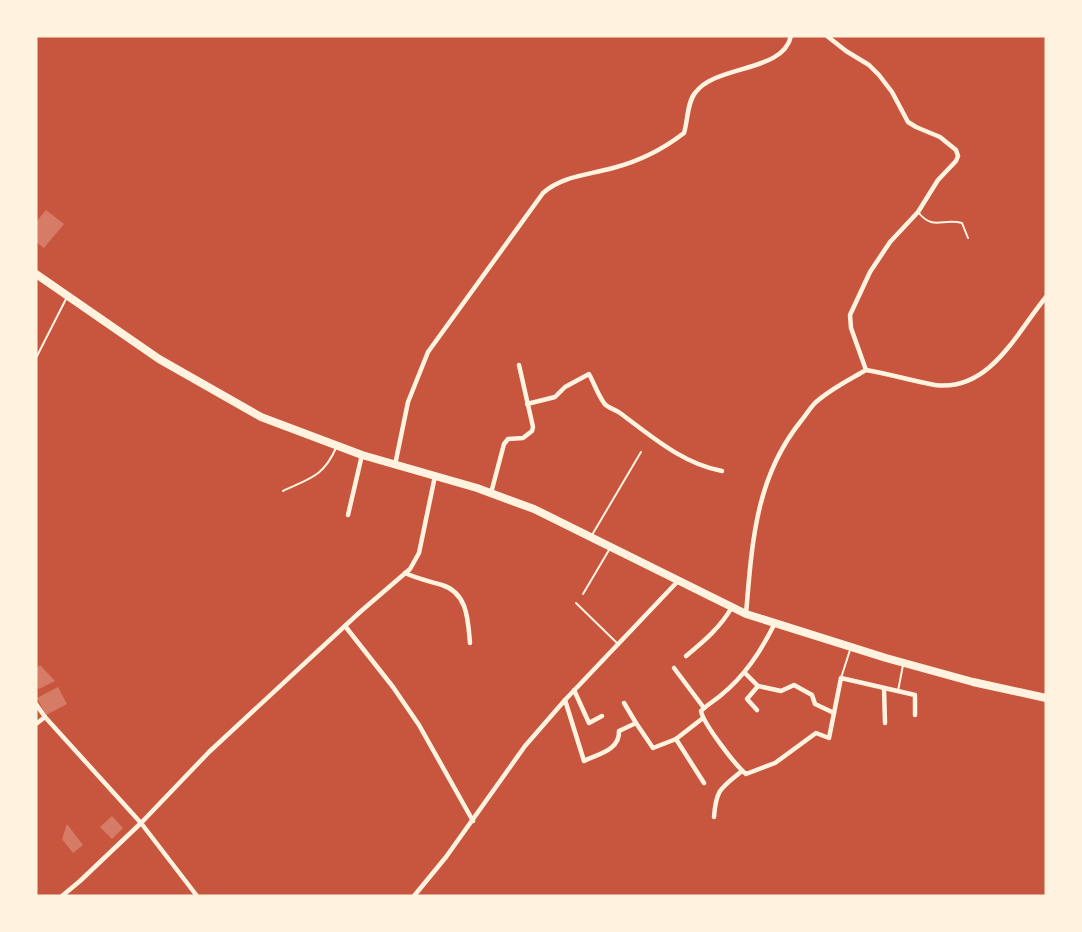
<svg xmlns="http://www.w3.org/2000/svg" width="1082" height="932" font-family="'Public Sans',sans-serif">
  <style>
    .building { fill: #d67c66 }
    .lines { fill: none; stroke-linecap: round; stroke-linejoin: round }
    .service { stroke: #fff3e0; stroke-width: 2 }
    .minor { stroke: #fff3e0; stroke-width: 4.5 }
    .trunk { stroke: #fff3e0; stroke-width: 8 }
  </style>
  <rect width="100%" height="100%" fill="#c8553d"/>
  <g class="building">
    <polygon points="46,210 64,224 44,248 36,242 36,222"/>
    <polygon points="40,665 55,681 39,689 36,686 36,669"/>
    <polygon points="58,687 67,704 46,715 37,698"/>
    <polygon points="112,816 123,828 112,839 100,827"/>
    <polygon points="67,824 83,845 73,853 62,839"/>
  </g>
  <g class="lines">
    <g class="service">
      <path d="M918,212C933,231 942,218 962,223L968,238"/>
      <polyline points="36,358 67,297"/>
      <path d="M283,491C310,478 323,477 336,448"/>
      <polyline points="592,535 641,452"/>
      <polyline points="583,594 609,550"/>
      <polyline points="576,603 618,644"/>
      <polyline points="841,678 850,650"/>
      <polyline points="898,691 903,665"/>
    </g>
    <g class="minor">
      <polyline points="827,36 846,51 869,65 879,75 892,92 908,122 916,127 940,137 956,150 958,156 956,161 938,180 918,212 890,242 870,272 850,315 851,328 866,370"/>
      <path d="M527,404L555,397L565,387L589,374C594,383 598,395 604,403C607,408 615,409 620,413C651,436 683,464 722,471"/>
      <path d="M395,465L408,402L428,352L543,193C562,176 588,175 613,168C640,161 662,150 684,133C688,120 687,103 695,93C716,64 783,73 791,36"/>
      <polyline points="491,493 504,444 508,439 523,438 532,431 533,427 519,365"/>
      <polyline points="348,515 362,455"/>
      <path d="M405,573C418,579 429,581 442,585C468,593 468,621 470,643"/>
      <path d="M746,614C752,544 755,478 801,421C806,415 810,408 815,403C830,389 849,380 866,370C890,374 912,381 935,385C990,392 1017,332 1046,297"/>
      <path d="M775,623C761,651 745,676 720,696C714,701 707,705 701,711C703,723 735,765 746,774L775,763L816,733L829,738L841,678L915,695V715"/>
      <polyline points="345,626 393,687 419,725 473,821"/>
      <path d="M686,656C704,641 720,628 732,607"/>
      <polyline points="674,668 704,708"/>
      <polyline points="745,673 758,686 781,691 794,685 812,695 815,704 834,713"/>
      <polyline points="884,688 885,723"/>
      <polyline points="574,690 589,723 602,716"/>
      <path d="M565,700L584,761C598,754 620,750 619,731L636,723L653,748L676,739L703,718"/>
      <polyline points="624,703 636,723"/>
      <polyline points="36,704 45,717 141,823 197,896"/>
      <polyline points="757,710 747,699 758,686"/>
      <polyline points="36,724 45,717"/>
      <polyline points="676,739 704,783"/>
      <path d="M714,817C716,789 721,788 742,771"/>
      <polyline points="62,896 80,881 141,823 209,752 360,612 410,569 419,553 435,476"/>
      <polyline points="414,896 446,857 525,746 565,700 678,581"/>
    </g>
    <polyline class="trunk" points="36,274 159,359 261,417 362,455 477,488 534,509 746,614 886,658 973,682 1046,698"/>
  </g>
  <rect width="1082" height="932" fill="none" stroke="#fff3e0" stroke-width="75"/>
</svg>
